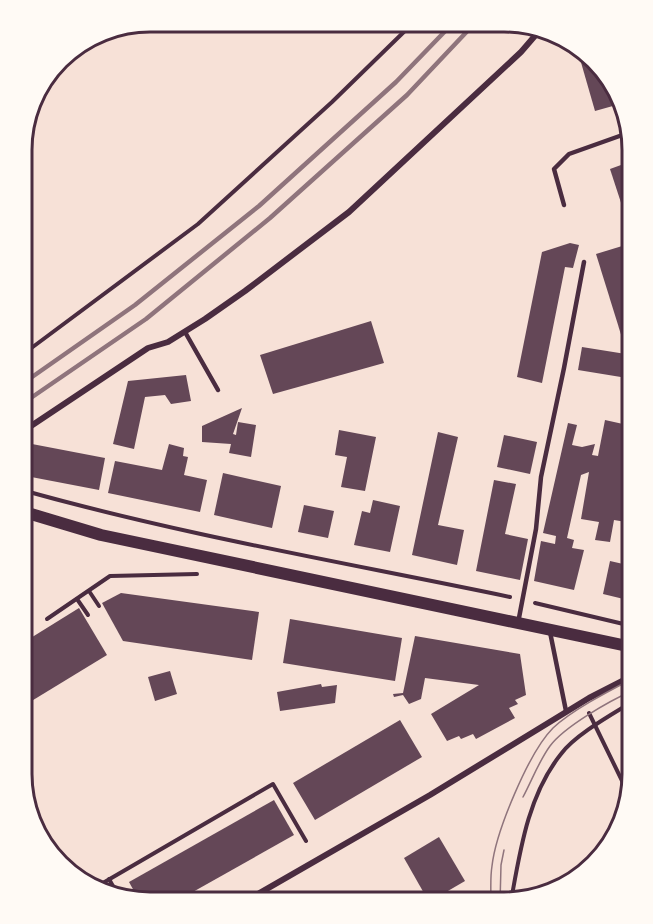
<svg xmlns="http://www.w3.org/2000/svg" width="653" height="924" font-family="Mulish,sans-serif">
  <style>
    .building { fill: #644757 }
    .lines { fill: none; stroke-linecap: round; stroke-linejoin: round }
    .path { stroke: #4a2c40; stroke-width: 4 }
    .service { stroke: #4a2c40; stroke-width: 4.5 }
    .minor { stroke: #4a2c40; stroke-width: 6 }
    .secondary { stroke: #4a2c40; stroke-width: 12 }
    .tram { stroke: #8f747c; stroke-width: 1.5 }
    .rail { stroke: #8f747c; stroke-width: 4.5 }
    .rim { fill: none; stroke: #4a2c40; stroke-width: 3 }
  </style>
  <rect width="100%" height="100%" fill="#f7e1d7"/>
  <g class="building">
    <polygon points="576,45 581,47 616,89 620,104 595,111"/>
    <polygon points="632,161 632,213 625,215 610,169"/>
    <polygon points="570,243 579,245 573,268 565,267 542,383 517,377 542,252"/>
    <polygon points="632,243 632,338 623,341 596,254"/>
    <polygon points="371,321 384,363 273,394 260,355"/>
    <polygon points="582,347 632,355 627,378 578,370"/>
    <polygon points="186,375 191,401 171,404 165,395 145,397 134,449 113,444 128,381"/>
    <polygon points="242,408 233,434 236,435 238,422 256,425 251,457 229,453 231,444 202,442 202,426"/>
    <polygon points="605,420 632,426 632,523 614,520 610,542 595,540 599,522 581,519 589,472 581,475 567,538 574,540 572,548 584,550 574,590 534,581 541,541 555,544 556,536 543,533 568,423 577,425 572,445 582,447 595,444 592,455 598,456"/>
    <polygon points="339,430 376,437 365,491 341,487 347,457 335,455"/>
    <polygon points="438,432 458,437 438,525 464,530 457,565 412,555"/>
    <polygon points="504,435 537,442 530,474 497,467"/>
    <polygon points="32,444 105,458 99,490 26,476"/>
    <polygon points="169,444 184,448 183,456 188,457 184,475 207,480 200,512 108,493 115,461 162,470"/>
    <polygon points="223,473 281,486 272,528 214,515"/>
    <polygon points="494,480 516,484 505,534 528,539 520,580 476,571"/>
    <polygon points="373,500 400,506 390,552 354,545 362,511 370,513"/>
    <polygon points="304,505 334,511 328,538 298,532"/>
    <polygon points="610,561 632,566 632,601 603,594"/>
    <polygon points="121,593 259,612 252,660 123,641 102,603"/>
    <polygon points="79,608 107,655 25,705 21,698 21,644"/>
    <polygon points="290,619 402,638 395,681 283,663"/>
    <polygon points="415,636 520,654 526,695 515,700 518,704 509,708 515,718 476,739 473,734 461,739 459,736 447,741 431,714 479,685 425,678 421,699 409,704 403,695 394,697 393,694 403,693"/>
    <polygon points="170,671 177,694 155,701 148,677"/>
    <polygon points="321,684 322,687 337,685 335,703 280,711 277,692"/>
    <polygon points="400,720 422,757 315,820 293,783"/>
    <polygon points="274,800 294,835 175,902 140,902 129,882"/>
    <polygon points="439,837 465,881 429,902 404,858"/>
  </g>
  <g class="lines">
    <g class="path">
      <polyline points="22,355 198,224 332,102 412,24"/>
      <path d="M22,490C182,535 347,563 510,597"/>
      <polyline points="89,591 99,606"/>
      <polyline points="77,599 88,615"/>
      <polyline points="535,603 632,626"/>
      <polyline points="47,619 110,576 197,574"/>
      <polyline points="589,713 628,793"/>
      <polyline points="109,879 114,888"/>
      <polyline points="96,887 273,784 306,841"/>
      <polyline points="554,891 575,877"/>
      <path d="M511,901C520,851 528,795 561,754C575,735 611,715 632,702"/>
    </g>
    <g class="service">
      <polyline points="564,205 554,169 569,154 628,133"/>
      <polyline points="185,332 218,390"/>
      <polyline points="518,623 536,529 541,477 564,368 584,262"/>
      <polyline points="550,632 566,711"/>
    </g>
    <g class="minor">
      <polyline points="22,432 148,348 168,342 205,319 245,291 349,212 521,52 540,30"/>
      <polyline points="244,902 430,795 589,698 632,676"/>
    </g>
    <polyline class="secondary" points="21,511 101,535 632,647"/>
    <g class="tram">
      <path d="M523,797C532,780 539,761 550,746C564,727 609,701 632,691"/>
      <path d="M491,903C491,891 490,878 492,866C496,831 529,752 553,728C572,710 609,691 632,679"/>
      <polyline points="500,903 501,865 504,850"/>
    </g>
    <g class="rail">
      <polyline points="22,384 135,305 259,206 396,82 453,23"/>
      <polyline points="22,404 146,319 270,218 407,95 475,23"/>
    </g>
  </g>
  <path d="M0 0H653V924H0ZM150 32H504A118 118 0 0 1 622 150V774A118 118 0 0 1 504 892H150A118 118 0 0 1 32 774V150A118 118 0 0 1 150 32Z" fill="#fffaf5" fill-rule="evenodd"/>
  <path class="rim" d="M150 32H504A118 118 0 0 1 622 150V774A118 118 0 0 1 504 892H150A118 118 0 0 1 32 774V150A118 118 0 0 1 150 32Z"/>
</svg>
